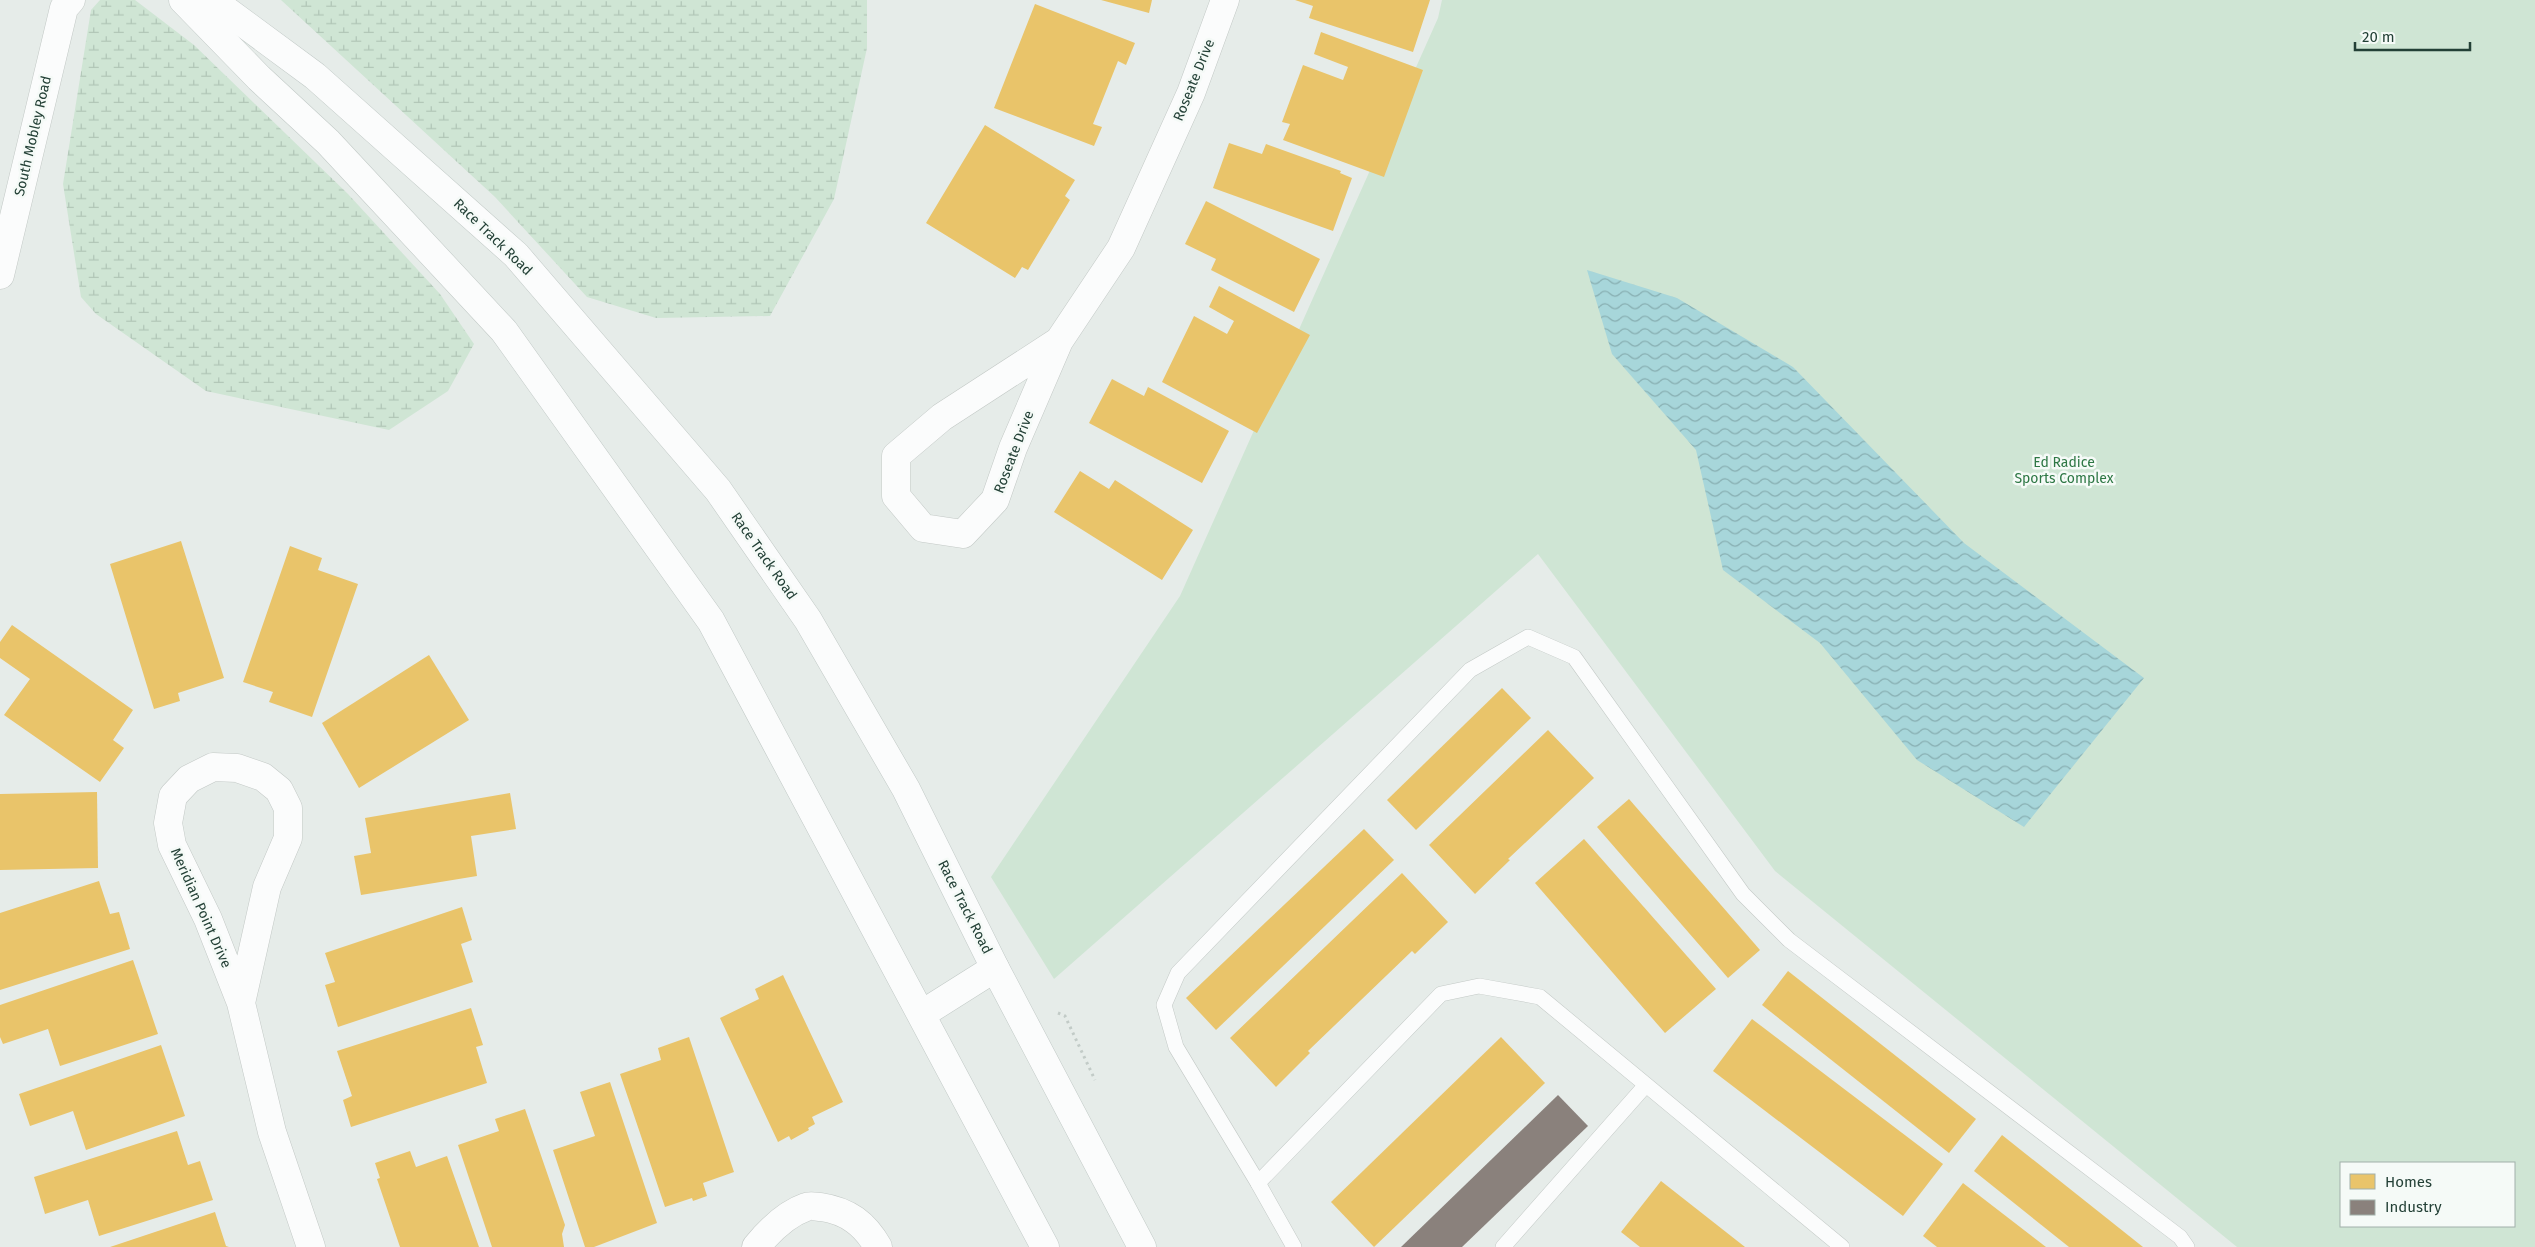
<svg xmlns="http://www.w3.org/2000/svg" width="2535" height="1247" font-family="'Fira Sans',sans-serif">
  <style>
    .wetland { fill: url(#wetland-marsh) }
    .park { fill: #cfe5d4; fill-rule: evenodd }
    .water { fill: url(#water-waves) }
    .homes { fill: #e9c46a }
    .industry { fill: #8a817c }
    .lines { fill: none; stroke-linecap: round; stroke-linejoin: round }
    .lane-casing { stroke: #c3c9c6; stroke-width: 16 }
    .street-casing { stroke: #c3c9c6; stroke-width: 29 }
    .secondary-casing { stroke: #c1c9c6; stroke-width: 29 }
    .path { stroke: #c2cbc7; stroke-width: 3; stroke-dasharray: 2.5 4; stroke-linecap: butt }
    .lane { stroke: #fbfcfc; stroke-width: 15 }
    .street { stroke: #fbfcfc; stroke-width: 28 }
    .secondary { stroke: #fbfcfc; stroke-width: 28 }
    .labels { text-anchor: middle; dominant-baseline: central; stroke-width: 5; stroke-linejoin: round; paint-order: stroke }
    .street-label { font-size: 14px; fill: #234036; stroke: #f5faf7 }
    .park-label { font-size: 14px; fill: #2d7744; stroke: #f5faf7 }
  </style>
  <defs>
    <pattern id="wetland-marsh" width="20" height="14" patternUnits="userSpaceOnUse" patternTransform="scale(1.25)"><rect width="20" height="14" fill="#cfe5d4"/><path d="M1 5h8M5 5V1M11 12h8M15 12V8" fill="none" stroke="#b1c6b7"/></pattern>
    <pattern id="water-waves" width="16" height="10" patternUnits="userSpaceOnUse" patternTransform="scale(1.25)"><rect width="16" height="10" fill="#a7d6da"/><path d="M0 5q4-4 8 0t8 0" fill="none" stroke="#88afb2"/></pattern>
  </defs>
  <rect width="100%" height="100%" fill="#e6ece9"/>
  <g class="wetland">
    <polygon points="100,0 135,0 194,45 348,194 440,294 474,344 448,391 389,430 206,391 96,314 81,297 63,184 91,10"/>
    <polygon points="281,0 867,0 867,48 834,199 770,316 656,318 587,297 495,197"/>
  </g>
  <path class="park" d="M1442,0H2535V1247H2237L1775,871L1538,554L1054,979L991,877L1180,596L1438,18ZM2341,1163H2514V1226H2341Z"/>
  <polygon class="water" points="1587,270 1677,298 1793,367 1964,543 2144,678 2024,827 1917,760 1820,643 1723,570 1696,450 1612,354"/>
  <g class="homes">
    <polygon points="1101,0 1152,0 1149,13"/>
    <polygon points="1295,0 1430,0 1413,52 1309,18 1313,6"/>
    <polygon points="1035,4 1135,43 1126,65 1118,61 1093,124 1102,127 1094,146 994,108"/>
    <polygon points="1321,32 1423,70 1384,177 1283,140 1290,124 1282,122 1303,65 1343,80 1348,67 1314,54"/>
    <polygon points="985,125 1075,180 1065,196 1070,200 1028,270 1022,267 1015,278 926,223"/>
    <polygon points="1229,143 1262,154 1266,144 1341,171 1340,173 1352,178 1333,231 1213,188"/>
    <polygon points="1206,201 1320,259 1294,312 1211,270 1216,259 1185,244"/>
    <polygon points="1219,286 1310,335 1257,433 1162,382 1194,316 1227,334 1234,321 1209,307"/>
    <polygon points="1112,379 1144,396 1148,387 1229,431 1202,483 1089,423"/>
    <polygon points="1080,471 1109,489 1115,480 1193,530 1162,580 1054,512"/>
    <polygon points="181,541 224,678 178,693 180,701 154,709 110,564"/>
    <polygon points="290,546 322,558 318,570 358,584 312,717 269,702 273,692 243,682"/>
    <polygon points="12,625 133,710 113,740 124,748 100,782 4,715 30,679 0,658 0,642"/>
    <polygon points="429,655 469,720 359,788 322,723"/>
    <polygon points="1502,688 1531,718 1416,830 1387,800"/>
    <polygon points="1548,730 1594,778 1508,859 1510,860 1475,894 1429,845"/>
    <polygon points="97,792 98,868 0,870 0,794"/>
    <polygon points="510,793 516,829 471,836 477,876 361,895 354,856 371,853 365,818"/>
    <polygon points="1629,799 1760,950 1728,978 1597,827"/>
    <polygon points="1364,829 1394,860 1216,1030 1186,998"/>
    <polygon points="1584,839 1716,989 1665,1033 1535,883"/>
    <polygon points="1402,873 1448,922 1415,954 1412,951 1308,1051 1310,1053 1276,1087 1230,1038"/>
    <polygon points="99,881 110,914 119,912 130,949 0,990 0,913"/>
    <polygon points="462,907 472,940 461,944 473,982 338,1027 325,985 335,982 325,953"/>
    <polygon points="133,960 158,1034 60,1066 48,1029 3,1044 0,1037 0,1005"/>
    <polygon points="1788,971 1976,1119 1949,1153 1762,1005"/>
    <polygon points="783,975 843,1102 812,1117 815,1124 808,1128 809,1130 791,1140 789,1136 778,1142 720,1018 759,999 755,989"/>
    <polygon points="471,1008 483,1045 476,1047 487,1083 351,1127 343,1100 352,1096 337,1051"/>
    <polygon points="1752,1019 1943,1164 1903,1216 1713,1071"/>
    <polygon points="689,1037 734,1172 703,1183 707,1196 693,1201 692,1198 665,1207 620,1074 661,1060 658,1048"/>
    <polygon points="1501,1037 1545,1083 1374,1247 1331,1202"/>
    <polygon points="161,1045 185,1116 86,1150 73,1111 30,1126 19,1094"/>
    <polygon points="610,1082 657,1223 594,1247 585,1247 553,1150 595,1136 580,1092"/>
    <polygon points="525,1109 565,1225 562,1234 564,1247 492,1247 458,1145 499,1131 495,1119"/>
    <polygon points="177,1131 188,1165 200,1161 213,1200 99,1236 88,1200 45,1214 34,1177"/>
    <polygon points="2002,1135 2143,1247 2069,1247 1974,1171"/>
    <polygon points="410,1151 416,1167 447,1156 479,1247 400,1247 377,1179 380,1178 375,1163"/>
    <polygon points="1661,1181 1745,1247 1640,1247 1621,1232"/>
    <polygon points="1963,1183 2046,1247 1937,1247 1923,1236"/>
    <polygon points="215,1212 226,1246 229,1247 110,1247"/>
  </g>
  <polygon class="industry" points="1558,1095 1588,1126 1462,1247 1401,1247"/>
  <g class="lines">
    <g class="lane-casing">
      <g id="lane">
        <polyline points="1258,1183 1441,994 1479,986 1540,997 1842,1247"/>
        <polyline points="1294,1247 1258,1183 1176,1047 1164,1005 1178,973 1470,670 1528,637 1574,657 1743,894 1789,940 2180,1237 2187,1247"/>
        <polyline points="1503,1247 1645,1086"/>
      </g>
    </g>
    <g class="street-casing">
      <g id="street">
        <polyline points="0,275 64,8 71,0"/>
        <polyline points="1059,341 942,417 896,456 896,496 923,528 963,534 995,500 1013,448 1059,341 1121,248 1191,93 1225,0"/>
        <polyline points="241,1003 267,887 288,838 288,808 279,790 263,777 237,768 213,767 189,779 173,796 168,823 172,845 208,919 241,1003 272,1132 311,1247"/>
        <path d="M756,1247C769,1231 786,1214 806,1207C810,1205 817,1207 821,1207C848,1211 865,1224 878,1247"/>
      </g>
    </g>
    <g class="secondary-casing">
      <g id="secondary">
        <polyline points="183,0 259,78 328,142 504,331 711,621 1045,1247"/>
        <polyline points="212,0 315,76 516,255 718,490 808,620 906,789 995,968 1142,1247"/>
        <polyline points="922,1014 995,968"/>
      </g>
    </g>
    <polyline class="path" points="1058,1013 1065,1016 1095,1080"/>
    <use href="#lane" class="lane"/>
    <use href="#street" class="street"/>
    <use href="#secondary" class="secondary"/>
  </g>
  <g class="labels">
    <g class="street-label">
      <text transform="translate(1194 80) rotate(-68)">Roseate Drive</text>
      <text transform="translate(33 136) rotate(-77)">South Mobley Road</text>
      <text transform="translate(493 237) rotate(44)">Race Track Road</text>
      <text transform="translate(1014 452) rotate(-69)">Roseate Drive</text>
      <text transform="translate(764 556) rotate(55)">Race Track Road</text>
      <text transform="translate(965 907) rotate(63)">Race Track Road</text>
      <text transform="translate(201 908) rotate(66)">Meridian Point Drive</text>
    </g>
    <g class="park-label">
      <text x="2064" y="462">Ed Radice<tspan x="2064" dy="16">Sports Complex</tspan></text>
    </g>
  </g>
  <rect x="2340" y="1162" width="175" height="65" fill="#f5faf7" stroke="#a1b0aa"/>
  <rect x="2350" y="1174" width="25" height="15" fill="#e9c46a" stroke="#a1b0aa"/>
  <text x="2385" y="1187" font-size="15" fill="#234036">Homes</text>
  <rect x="2350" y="1200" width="25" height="15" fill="#8a817c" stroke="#a1b0aa"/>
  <text x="2385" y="1212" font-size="15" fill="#234036">Industry</text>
  <path d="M2355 42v8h115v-8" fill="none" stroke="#234036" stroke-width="2.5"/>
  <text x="2362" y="42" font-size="15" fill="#234036" stroke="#f5faf7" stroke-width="4" paint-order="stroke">20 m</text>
</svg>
